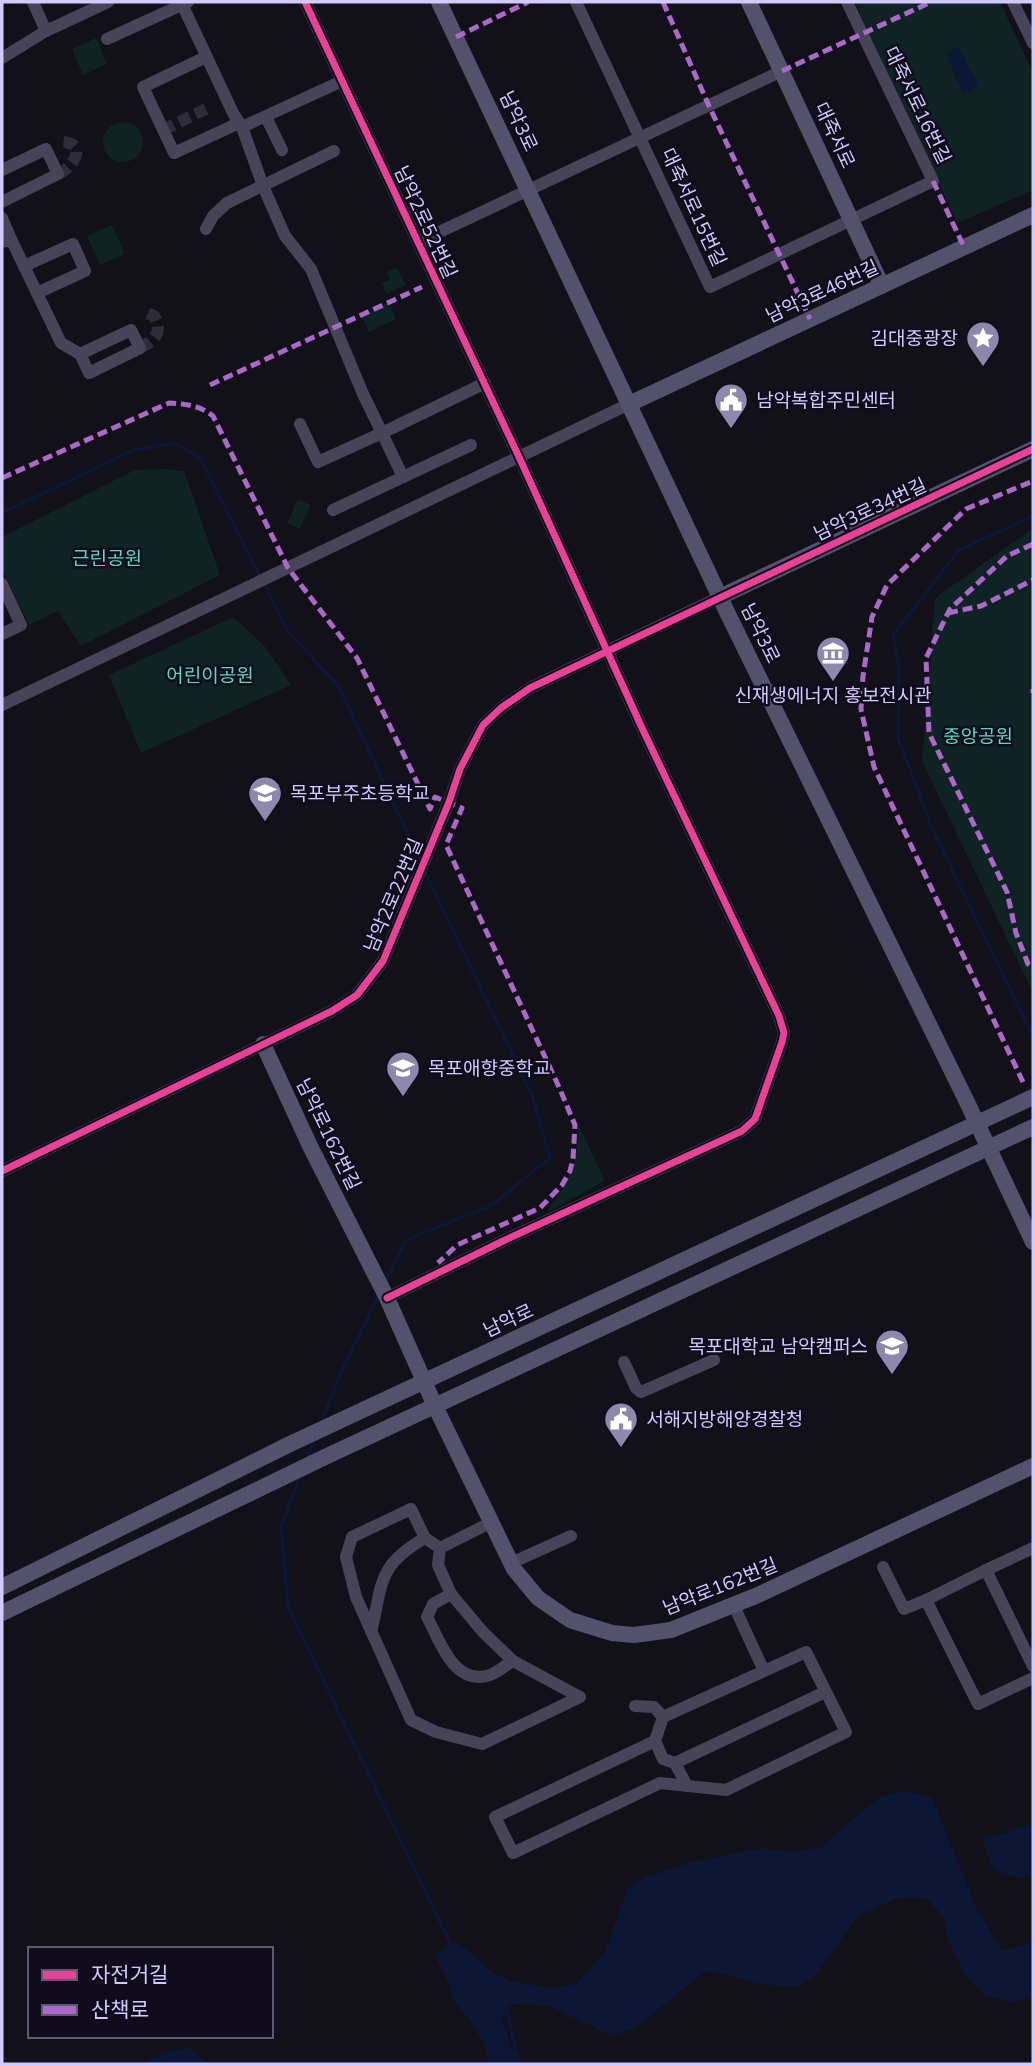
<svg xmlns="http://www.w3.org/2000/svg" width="1035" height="2066" font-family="Mulish,'Noto Sans KR',sans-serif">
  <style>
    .green { fill: #0f2324 }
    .water { fill: #0b1735 }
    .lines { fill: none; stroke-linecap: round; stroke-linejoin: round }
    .stream { stroke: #0b1735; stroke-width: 3.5 }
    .street-tunnel { stroke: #2f2c3a; stroke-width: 12; stroke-dasharray: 12 6; stroke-linecap: butt }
    .street { stroke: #474459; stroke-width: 12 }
    .secondary { stroke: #53516c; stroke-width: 16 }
    .quiet { stroke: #ac68c9; stroke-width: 5; stroke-dasharray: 10 5; stroke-linecap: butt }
    .cycleway-casing { stroke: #100c1c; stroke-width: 11 }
    .cycleway { stroke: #ea4096; stroke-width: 7 }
    .labels { text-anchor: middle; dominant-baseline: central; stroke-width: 5; stroke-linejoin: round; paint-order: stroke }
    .street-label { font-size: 19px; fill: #d2c9fd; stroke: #100c1c }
    .poi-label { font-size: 19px; fill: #d2c9fd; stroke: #100c1c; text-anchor: start }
    .park-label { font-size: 19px; fill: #58dac1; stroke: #100c1c }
  </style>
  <rect width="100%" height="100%" fill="#121018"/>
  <g class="green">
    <polygon points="855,2 1000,2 1033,73 1033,190 957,223"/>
    <polygon points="96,38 107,64 83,75 72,49"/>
    <circle cx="123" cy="142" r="20"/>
    <polygon points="112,225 125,254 100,265 87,236"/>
    <polygon points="397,268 406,285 386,294 382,283 390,280 387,272"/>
    <polygon points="388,303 396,319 369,332 361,315"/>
    <polygon points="163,469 184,471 220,575 81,646 58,611 29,625 2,569 2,537 135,470"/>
    <polygon points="298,499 310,505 300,529 287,523"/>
    <polygon points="1033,528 1033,993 922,761 935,598"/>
    <polygon points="233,617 264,645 291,685 141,753 109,675"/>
    <path d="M578,1124L605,1181L547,1212C572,1175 577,1170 578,1124Z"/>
  </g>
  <g class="water">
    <polygon points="958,47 979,86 963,95 946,53"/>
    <polygon points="908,1791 932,1798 976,1907 1002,1951 1033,1943 1033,1996 1011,2002 985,1996 964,1974 949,1943 943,1916 925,1897 900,1897 858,1916 814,1977 797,1987 759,1984 716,1972 704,1972 637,2027 612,2036 549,2006 512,2004 502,2018 513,2051 521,2064 490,2064 484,2044 467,2016 454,2002 447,1980 435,1956 455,1940 491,1971 510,1981 551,1988 576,1984 605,1951 627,1889 643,1878 692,1862 761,1848 795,1852 822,1847 846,1825 882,1796"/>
    <polygon points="1033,1823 1033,1875 1018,1878 993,1870 982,1838 1002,1834"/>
    <polygon points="188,2047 205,2061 213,2064 139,2064 164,2053"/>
  </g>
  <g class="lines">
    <g class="stream">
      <polyline points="2,513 134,450 174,443 200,458 260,577"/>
      <polyline points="1033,516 959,550 893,635 899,668 898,738 933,830 1033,1037"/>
      <polyline points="264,584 287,630 339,687 421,862"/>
      <polyline points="385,1283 406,1240 492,1205 550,1158 532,1095 425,872"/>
      <polyline points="321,1423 340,1374 380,1293"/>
      <polyline points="307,1459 314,1440"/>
      <polyline points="300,1476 281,1527 288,1607 451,1945"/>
      <polyline points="506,2007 519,2064"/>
    </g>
    <g class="street-tunnel">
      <polyline points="163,130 206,109"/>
      <path d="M58,174C74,167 88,143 62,142"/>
      <path d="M140,348C154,341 164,332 154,316L147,313L142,314"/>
    </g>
    <g class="street">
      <polyline points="33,2 46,31"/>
      <polyline points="305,2 519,457 642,728 779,1016 784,1033 782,1042 755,1119 742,1131 503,1241 387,1298"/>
      <polyline points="576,2 710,287 933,181 847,2"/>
      <polyline points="1013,2 1033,43"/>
      <polyline points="182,4 233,113 242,127 263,186 285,236 311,269 363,394 382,433 485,383"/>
      <polyline points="107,39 188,2"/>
      <polyline points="206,57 143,87 174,153 239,123"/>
      <polyline points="2,58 46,31 108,2"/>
      <polyline points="266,117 282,150"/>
      <polyline points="242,127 342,81"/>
      <polyline points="2,170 46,149 58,174 2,202"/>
      <polyline points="2,218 11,239"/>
      <polyline points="206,229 213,216 227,203 334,151"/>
      <polyline points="2,242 11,239 61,343 80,354 89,373 140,348 131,330 80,354"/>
      <polyline points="418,242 782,71"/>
      <polyline points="24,266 73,244 85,271 37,293"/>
      <polyline points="300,424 318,462 382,433 403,477 333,510"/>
      <polyline points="403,477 471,445"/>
      <polyline points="2,584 21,625 2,634"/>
      <polyline points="2,705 629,404"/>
      <polyline points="2,1171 332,1011 357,995 383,961 449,802 460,769 483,725 501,708 530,688 720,597"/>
      <polyline points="624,1362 636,1388 641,1392 714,1360"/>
      <polyline points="440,1548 438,1565 451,1594 483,1632 513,1661 580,1697 482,1744 436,1732 411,1720 356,1597 346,1557 352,1537 411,1509 425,1538 440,1548 490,1523"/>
      <polyline points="1033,1548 986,1570 1033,1666"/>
      <polyline points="511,1563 571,1536"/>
      <polyline points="883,1567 904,1609 926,1600"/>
      <polyline points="986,1570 926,1600 978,1704 1033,1678"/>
      <path d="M451,1594L433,1604L427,1617C440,1641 454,1687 490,1675C498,1672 506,1665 513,1661"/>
      <polyline points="734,1606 764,1671"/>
      <path d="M371,1632C383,1584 376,1566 425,1538"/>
      <polygon points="806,1652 846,1732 726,1790 660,1783 513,1853 495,1817 655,1741 663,1717"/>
      <polyline points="635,1706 654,1707 663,1717"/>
      <polyline points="655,1741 663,1759 675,1763 825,1692"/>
      <polyline points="675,1763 687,1786"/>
    </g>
    <g class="secondary">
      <polyline points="439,2 726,610 967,1102 1033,1242"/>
      <polyline points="749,2 882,286"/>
      <polyline points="629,404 1033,215"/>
      <polyline points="720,597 1033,449"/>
      <polyline points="263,1044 310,1146 387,1298 435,1406 514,1569 538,1598 570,1620 612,1633 634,1635 671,1630 758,1595 1033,1466"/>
      <polyline points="2,1587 290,1444 1033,1097"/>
      <polyline points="2,1613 325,1457 1033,1127"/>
    </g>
    <g class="quiet">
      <polyline points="663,2 709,106 810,319"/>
      <polyline points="456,37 528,2"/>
      <polyline points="782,71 931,2"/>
      <polyline points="933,181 964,247"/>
      <polyline points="210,385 422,287"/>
      <path d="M2,478L169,403C186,404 199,405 213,416L288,568L357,658L430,809L435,797L462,808L446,845L559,1087L575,1125L573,1159L570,1171L562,1185L540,1208L457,1245L438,1263"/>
      <polyline points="1033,544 1007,556 950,609 926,658 929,733 1007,892 1016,933 1028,964 1033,969"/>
      <polyline points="948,613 981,606 1033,580"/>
      <polyline points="1033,689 1033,693"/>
      <polyline points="1023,1082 874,767 861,709 863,676 872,617 887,585 966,509 1033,481"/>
    </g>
    <g class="cycleway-casing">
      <g id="cycleway">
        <polyline points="305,2 519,457 642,728 779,1016 784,1033 782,1042 755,1119 742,1131 503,1241 387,1298"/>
        <polyline points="2,1171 332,1011 357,995 383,961 449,802 460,769 483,725 501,708 530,688 549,679 1033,449"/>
      </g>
    </g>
    <use href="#cycleway" class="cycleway"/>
  </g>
  <defs>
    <g id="sight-pin" transform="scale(1.75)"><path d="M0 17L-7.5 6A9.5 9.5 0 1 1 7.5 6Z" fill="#8f88ad" stroke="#100c1c"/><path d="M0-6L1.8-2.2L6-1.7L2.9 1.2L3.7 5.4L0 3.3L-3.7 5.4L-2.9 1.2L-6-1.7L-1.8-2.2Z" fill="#fff"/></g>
    <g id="civic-pin" transform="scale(1.75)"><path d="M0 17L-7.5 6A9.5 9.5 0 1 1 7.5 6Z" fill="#8f88ad" stroke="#100c1c"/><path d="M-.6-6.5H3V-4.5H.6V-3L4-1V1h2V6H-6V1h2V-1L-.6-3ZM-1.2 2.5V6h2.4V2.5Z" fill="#fff"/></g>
    <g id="museum-pin" transform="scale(1.75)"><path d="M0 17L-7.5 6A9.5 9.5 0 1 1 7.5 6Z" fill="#8f88ad" stroke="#100c1c"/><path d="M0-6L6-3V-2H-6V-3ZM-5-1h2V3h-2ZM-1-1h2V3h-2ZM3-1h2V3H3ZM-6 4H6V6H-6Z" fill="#fff"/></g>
    <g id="school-pin" transform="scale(1.75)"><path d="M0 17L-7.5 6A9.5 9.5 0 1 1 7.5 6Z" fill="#8f88ad" stroke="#100c1c"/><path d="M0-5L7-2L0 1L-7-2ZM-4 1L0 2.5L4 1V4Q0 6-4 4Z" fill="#fff"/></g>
    <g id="university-pin" transform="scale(1.75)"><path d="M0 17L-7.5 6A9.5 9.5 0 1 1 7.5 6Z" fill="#8f88ad" stroke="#100c1c"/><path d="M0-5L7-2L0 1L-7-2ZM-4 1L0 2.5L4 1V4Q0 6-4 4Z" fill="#fff"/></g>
  </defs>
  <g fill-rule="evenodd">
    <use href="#sight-pin" x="983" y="338"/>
    <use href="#civic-pin" x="731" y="400"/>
    <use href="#museum-pin" x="833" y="653"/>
    <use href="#school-pin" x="265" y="793"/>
    <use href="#school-pin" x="403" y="1068"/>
    <use href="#university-pin" x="892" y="1346"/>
    <use href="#civic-pin" x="621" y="1419"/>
  </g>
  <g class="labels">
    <g class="street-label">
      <text transform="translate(918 105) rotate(64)">대죽서로16번길</text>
      <text transform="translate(519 121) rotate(65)">남악3로</text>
      <text transform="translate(835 135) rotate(65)">대죽서로</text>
      <text transform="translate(694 207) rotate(65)">대죽서로15번길</text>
      <text transform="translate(426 222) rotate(65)">남악2로52번길</text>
      <text transform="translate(822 291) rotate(-25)">남악3로46번길</text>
      <text transform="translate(870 509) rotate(-25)">남악3로34번길</text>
      <text transform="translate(761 633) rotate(64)">남악3로</text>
      <text transform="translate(393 895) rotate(-67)">남악2로22번길</text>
      <text transform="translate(329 1134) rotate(64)">남악로162번길</text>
      <text transform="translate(508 1320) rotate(-25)">남악로</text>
      <text transform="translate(720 1586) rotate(-22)">남악로162번길</text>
    </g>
    <g class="poi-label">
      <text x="958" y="338" text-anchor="end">김대중광장</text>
      <text x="756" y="400">남악복합주민센터</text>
      <text x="833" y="695" text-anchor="middle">신재생에너지 홍보전시관</text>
      <text x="290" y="793">목포부주초등학교</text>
      <text x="428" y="1068">목포애향중학교</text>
      <text x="868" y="1346" text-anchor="end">목포대학교 남악캠퍼스</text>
      <text x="646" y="1419">서해지방해양경찰청</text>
    </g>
    <g class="park-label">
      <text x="107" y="558">근린공원</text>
      <text x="210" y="675">어린이공원</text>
      <text x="978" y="736">중앙공원</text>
    </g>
  </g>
  <rect width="1035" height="2066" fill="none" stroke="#d2c9fd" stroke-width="7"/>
  <rect x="28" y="1947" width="245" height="91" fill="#100c1c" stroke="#5e5876" stroke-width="2"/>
  <rect x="42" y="1970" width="35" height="10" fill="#ea4096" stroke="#5e5876" stroke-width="2"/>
  <text x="91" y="1982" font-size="21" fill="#d2c9fd">자전거길</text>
  <rect x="42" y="2005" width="35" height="10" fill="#ac68c9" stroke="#5e5876" stroke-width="2"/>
  <text x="91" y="2017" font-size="21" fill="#d2c9fd">산책로</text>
</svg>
